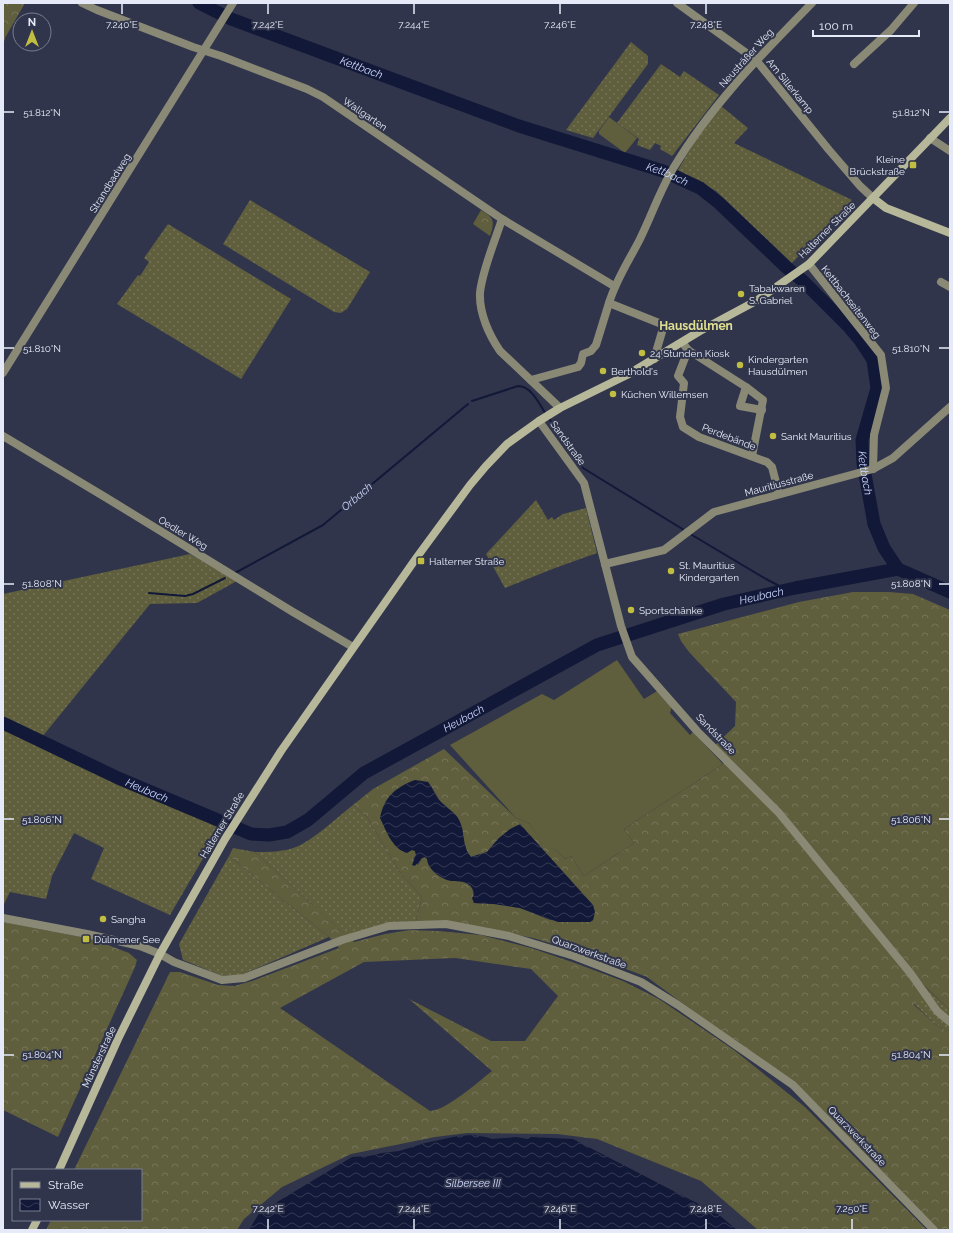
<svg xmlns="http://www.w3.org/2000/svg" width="953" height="1233" font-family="Raleway,sans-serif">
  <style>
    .grass { fill: url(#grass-dots) }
    .forest { fill: url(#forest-crowns); fill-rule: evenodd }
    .pitch { fill: #5f5e3d }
    .water { fill: url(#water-waves) }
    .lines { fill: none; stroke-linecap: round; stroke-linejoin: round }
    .stream { stroke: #121837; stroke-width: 2 }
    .river { stroke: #121837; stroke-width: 13 }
    .street { stroke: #898976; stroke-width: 8 }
    .secondary { stroke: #b7b899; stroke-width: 8 }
    .ticks { fill: none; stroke: #e6eaf8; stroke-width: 1.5 }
    .poi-dot { fill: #c1bd40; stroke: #30354b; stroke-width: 1.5 }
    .labels { text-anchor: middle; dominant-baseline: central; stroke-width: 4; stroke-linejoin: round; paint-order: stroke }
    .street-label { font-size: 10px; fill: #e6eaf8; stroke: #30354b }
    .poi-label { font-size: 10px; fill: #e6eaf8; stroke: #30354b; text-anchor: start }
    .water-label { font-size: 11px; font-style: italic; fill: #ccd7fe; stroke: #30354b }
    .quarter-label { font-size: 12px; font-weight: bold; fill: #e1e091; stroke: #30354b }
    .ticks-label { font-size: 10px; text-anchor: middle; fill: #e6eaf8; stroke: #30354b; stroke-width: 4; stroke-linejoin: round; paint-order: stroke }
  </style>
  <defs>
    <pattern id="grass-dots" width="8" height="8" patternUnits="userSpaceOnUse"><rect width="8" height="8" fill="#5f5e3d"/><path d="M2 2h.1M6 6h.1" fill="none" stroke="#76755a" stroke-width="1.8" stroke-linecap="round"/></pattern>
    <pattern id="forest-crowns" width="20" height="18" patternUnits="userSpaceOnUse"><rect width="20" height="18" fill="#5f5e3d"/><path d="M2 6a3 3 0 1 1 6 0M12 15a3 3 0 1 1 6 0" fill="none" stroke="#76755a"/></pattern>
    <pattern id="water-waves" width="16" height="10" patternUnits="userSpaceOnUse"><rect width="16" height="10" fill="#121837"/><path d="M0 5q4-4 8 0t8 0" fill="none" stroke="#343a55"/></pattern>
  </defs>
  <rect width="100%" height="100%" fill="#30354b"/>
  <g class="grass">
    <polygon points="631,42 648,56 648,64 593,138 566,130"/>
    <polygon points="661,64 680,77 684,71 719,95 672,156 660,149 661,146 655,143 650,150 637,145 639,139 617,123"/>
    <polygon points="721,106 748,128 734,143 852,200 792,263 716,191 678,170 703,127"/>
    <polygon points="250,200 370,272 347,309 341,313 334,312 223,244"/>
    <polygon points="168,224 291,299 241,379 117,304 138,275 140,276 149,262 144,258"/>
    <polygon points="536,500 548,520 552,517 554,520 563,514 586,508 597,553 555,568 505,588 486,554"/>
    <polygon points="190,554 237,581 197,603 150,604 42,737 3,717 3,594"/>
    <polygon points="3,727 121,785 222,826 170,915 91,879 104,848 74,833 52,876 46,899 10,892 3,906"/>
    <path d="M353,805L367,817L399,871L422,897L416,921L347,936L255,852C269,852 283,852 296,847C312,841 339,816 353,805Z"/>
    <polygon points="229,856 329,937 241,975 222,976 183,960 179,944"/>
    <polygon points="911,974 950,1010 950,1033 935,1024 914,1004"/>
  </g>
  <g class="forest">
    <polygon points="3,3 25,3 5,38 3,46"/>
    <path d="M481,210C494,218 495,221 490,236L473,224Z"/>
    <path d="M853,592H889L913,594L950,610V1010L913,975L923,993L914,1005L935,1024L950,1033V1230H934L793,1085L647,977L581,952L533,938L489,929L416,921L422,897L399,871L367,817L353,805L373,789L444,749L516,818L530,824L543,845L556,850L565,859L571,856L584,876L634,843L624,829L723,764L724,758L713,747L735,726L736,702L689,652L681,641L678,634L799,602ZM431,786L440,801L446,806L462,827L463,840L466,851L471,857L487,852L499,838L594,916L593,920L590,922L550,920L520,908L494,904L474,903C474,890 473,884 459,881L425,857L422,858L418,865L413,859L416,855L415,851L412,850Z"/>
    <path d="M233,848L255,852L354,942L385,934L410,930L439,931L481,935L531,948L575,963L623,981L659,999L734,1050L805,1107L927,1230H758L701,1181L597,1139L557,1134L467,1133L435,1137L351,1154L282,1187L244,1219L237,1230H46L51,1220H141V1170H74L170,972H180L218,985L234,986L252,981L339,948L329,937L229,856ZM455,958L531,969L558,996L525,1041H491L409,999L492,1071C478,1082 447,1110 430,1111L280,1008L364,962Z"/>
    <polygon points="3,922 92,939 129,953 137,960 135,967 58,1137 3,1110"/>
  </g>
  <g class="pitch">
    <polygon points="609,117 637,138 625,153 599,134 599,131"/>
    <polygon points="617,660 644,699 657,691 672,706 670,713 690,735 693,732 723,764 624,829 634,843 584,876 571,856 565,859 556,850 543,846 530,824 516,818 450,745 542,694 554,700"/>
  </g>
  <g class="water">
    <path d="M415,780L428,782C433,788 435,796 440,801C445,807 454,811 458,818C466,831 461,844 471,857L487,852L499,838L510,829L520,824L593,905L595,912L593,920L590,922H558L520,908L494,904L474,903L472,898C477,892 471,884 464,882C460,881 455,881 451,881C441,879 428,870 427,859L425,857L422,858L415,866L412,865L416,855L415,851L412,850L407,853C392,849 386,830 380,818C384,797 396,787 415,780Z"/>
    <polygon points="472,1135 486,1137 492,1139 516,1137 528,1139 531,1137 573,1139 718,1214 737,1230 249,1230 261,1210 267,1208 352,1157 369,1156 382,1153 399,1151 425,1143 458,1136"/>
  </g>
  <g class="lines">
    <g class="stream">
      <path d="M472,401L518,386C531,386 539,403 545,413"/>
      <polyline points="548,417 583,468 684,530"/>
      <polyline points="692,535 766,579 787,590"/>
      <polyline points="235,573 323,525 468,404"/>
      <polyline points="149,593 185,596 193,594 225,578"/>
    </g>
    <g class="river">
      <path id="s1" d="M199,3L231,19L519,126L663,171L700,188L719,203L786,267L803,281L849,327L860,340L873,360L877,388L862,440L863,463L874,524L884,548L898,569"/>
      <path id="s2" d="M3,723L118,778L251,834L269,835L287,832L308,820L364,773L597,645L724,604L795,588L898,569L950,592"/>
    </g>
    <g class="street">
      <polyline points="82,3 97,10 193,47 221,56 307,89 323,97 502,219 614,286"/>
      <polyline points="677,3 756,60 829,150 860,186 873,198"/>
      <polyline points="854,64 891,30 914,3"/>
      <polyline points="930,138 950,151"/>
      <path d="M502,219C495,241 482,271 480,293C479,313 489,335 500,351L560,408"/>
      <polyline points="809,264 881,355 886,388 874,435 873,469"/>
      <polyline points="941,282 950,287"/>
      <polyline points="685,346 688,350 746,387 763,400 752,456"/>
      <polyline points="688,350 678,376 684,383 680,417 683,427 699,437 767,462 772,467 779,494"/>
      <path d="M654,359L664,325L609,303C616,280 628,262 639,241C651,217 660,190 674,167C711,105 762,54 812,3"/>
      <polyline points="3,373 233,3"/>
      <polyline points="531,380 578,367 581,363 583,354 591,351 596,345 609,303"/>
      <polyline points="746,387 740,406 762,410"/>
      <polyline points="539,421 584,483 621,626 632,657 697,731 779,813 911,974 937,1011 950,1022"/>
      <polyline points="3,436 105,497 293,612 353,647"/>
      <polyline points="605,564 664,550 714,512 873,469 893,458 950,407"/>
      <polyline points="3,918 87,934 140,946 160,954 174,962 222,980 244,978 342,940 389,926 446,924 509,936 574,956 641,982 678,1005 793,1085 934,1230"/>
    </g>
    <g class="secondary">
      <polyline points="873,198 886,208 950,233"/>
      <polyline points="59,1170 118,1039 160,954 225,839 281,751 417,557 470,485 486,466 507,444 539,421 560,408 627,375 700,331 756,301 809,264 950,118"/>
      <polyline points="32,1230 37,1220"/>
    </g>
  </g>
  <path class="ticks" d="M122,4V14M268,4V14M414,4V14M560,4V14M706,4V14M4,112H14M939,112H949M4,348H14M939,348H949M4,584H14M939,584H949M4,819H14M939,819H949M4,1055H14M939,1055H949M268,1219V1229M414,1219V1229M560,1219V1229M706,1219V1229M852,1219V1229"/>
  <g class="poi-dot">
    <rect x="909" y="161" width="8" height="8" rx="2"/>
    <circle cx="741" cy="294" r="4"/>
    <circle cx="642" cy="353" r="4"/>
    <circle cx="740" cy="365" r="4"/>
    <circle cx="603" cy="371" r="4"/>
    <circle cx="613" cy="394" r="4"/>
    <circle cx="773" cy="436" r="4"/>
    <rect x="417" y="557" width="8" height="8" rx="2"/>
    <circle cx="671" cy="571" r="4"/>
    <circle cx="631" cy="610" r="4"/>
    <circle cx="103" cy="919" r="4"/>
    <rect x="82" y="935" width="8" height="8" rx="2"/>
  </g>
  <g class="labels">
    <g class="street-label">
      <text transform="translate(746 58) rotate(-48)">Neusträßer Weg</text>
      <text transform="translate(790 86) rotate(51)">Am Sillerkamp</text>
      <text transform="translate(365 114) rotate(34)">Wallgarten</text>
      <text transform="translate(110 183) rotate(-58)">Strandbadweg</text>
      <text transform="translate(827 230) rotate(-45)">Halterner Straße</text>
      <text transform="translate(851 302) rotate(52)">Kettbachseitenweg</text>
      <text transform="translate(729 437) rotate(21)">Perdebände</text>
      <text transform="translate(568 443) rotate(54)">Sandstraße</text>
      <text transform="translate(779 484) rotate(-15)">Mauritiusstraße</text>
      <text transform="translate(183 533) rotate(31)">Oedler Weg</text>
      <text transform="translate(716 734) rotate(46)">Sandstraße</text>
      <text transform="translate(222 825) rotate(-59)">Halterner Straße</text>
      <text transform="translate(589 952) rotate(20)">Quarzwerkstraße</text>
      <text transform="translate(99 1057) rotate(-65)">Münsterstraße</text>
      <text transform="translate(857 1136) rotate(46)">Quarzwerkstraße</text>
    </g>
    <g class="poi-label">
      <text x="905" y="159" text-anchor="end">Kleine<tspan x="905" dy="12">Brückstraße</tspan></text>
      <text x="749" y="288">Tabakwaren<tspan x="749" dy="12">S. Gabriel</tspan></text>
      <text x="650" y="353">24 Stunden Kiosk</text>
      <text x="748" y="359">Kindergarten<tspan x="748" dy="12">Hausdülmen</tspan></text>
      <text x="611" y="371">Berthold's</text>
      <text x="621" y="394">Küchen Willemsen</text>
      <text x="781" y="436">Sankt Mauritius</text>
      <text x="429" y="561">Halterner Straße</text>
      <text x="679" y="565">St. Mauritius<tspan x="679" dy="12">Kindergarten</tspan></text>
      <text x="639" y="610">Sportschänke</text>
      <text x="111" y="919">Sangha</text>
      <text x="94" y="939">Dülmener See</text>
    </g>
    <g class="water-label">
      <text stroke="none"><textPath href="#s1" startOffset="175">Kettbach</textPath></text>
      <text stroke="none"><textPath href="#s1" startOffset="499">Kettbach</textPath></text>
      <text stroke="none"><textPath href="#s1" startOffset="895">Kettbach</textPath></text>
      <text transform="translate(357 497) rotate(-40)">Orbach</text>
      <text stroke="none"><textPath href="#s2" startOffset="843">Heubach</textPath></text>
      <text stroke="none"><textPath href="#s2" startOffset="519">Heubach</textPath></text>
      <text stroke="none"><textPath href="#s2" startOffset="159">Heubach</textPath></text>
      <text x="473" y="1183">Silbersee III</text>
    </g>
    <g class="quarter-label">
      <text x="696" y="326">Hausdülmen</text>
    </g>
  </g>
  <g class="ticks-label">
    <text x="122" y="28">7.240°E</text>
    <text x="268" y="28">7.242°E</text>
    <text x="414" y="28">7.244°E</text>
    <text x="560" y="28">7.246°E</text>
    <text x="706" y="28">7.248°E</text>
    <text x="42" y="116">51.812°N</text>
    <text x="911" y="116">51.812°N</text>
    <text x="42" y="352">51.810°N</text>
    <text x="911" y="352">51.810°N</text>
    <text x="42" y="587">51.808°N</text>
    <text x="911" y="587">51.808°N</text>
    <text x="42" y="823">51.806°N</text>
    <text x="911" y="823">51.806°N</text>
    <text x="42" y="1058">51.804°N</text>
    <text x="911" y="1058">51.804°N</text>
    <text x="268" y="1212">7.242°E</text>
    <text x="414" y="1212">7.244°E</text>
    <text x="560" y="1212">7.246°E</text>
    <text x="706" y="1212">7.248°E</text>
    <text x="852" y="1212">7.250°E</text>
  </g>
  <rect width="953" height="1233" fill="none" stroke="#e6eaf8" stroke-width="8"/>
  <rect x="12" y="1169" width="130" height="52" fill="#30354b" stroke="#797d90"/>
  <rect x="20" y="1182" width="20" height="6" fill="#b7b899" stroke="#797d90"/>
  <text x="48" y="1189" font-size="12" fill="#e6eaf8">Straße</text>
  <rect x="20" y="1199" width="20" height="12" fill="url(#water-waves)" stroke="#797d90"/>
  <text x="48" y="1209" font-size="12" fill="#e6eaf8">Wasser</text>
  <g transform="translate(32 32)"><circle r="19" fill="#30354b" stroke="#797d90"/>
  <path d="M0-3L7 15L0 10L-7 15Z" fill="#c1bd40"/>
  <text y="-6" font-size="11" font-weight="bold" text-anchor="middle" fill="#e6eaf8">N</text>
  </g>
  <path d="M813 30v6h106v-6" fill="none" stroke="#e6eaf8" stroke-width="2"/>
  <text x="819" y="30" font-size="12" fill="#e6eaf8" stroke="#30354b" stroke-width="3" paint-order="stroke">100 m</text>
</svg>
